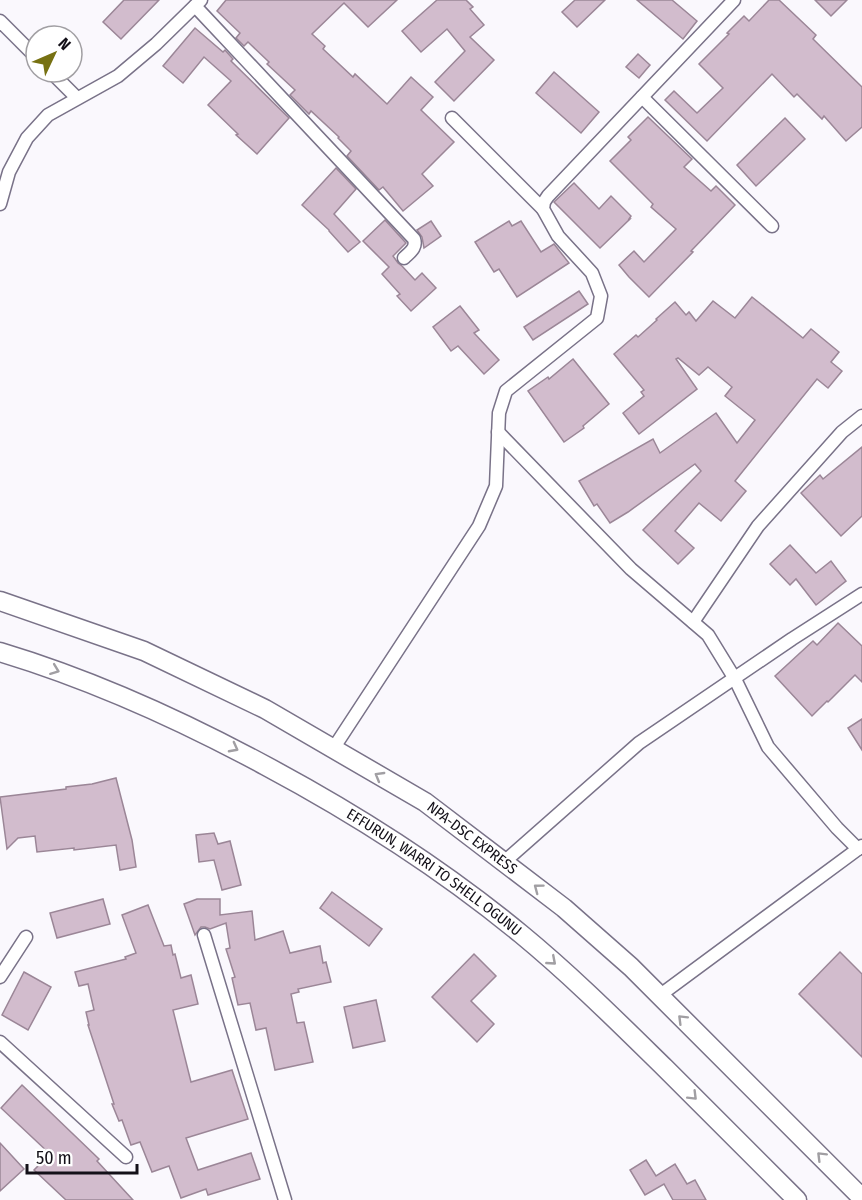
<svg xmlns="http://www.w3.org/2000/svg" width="862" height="1200" font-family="'Fira Sans Condensed',sans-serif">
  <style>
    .building { fill: #d2bccd; stroke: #9b8697; stroke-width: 1.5 }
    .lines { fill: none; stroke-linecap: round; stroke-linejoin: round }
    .minor-casing { stroke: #797288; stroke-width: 15 }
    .primary-casing { stroke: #797288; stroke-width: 21 }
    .minor { stroke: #fff; stroke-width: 12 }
    .primary { stroke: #fff; stroke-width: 18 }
    .oneway { stroke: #a19fa3 }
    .labels { text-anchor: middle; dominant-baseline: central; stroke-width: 5; stroke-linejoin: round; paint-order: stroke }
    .street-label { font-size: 15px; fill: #131018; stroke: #fff }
  </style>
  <rect width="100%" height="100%" fill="#faf8fd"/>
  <g class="building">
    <polygon points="124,0 159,0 121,39 103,22"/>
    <polygon points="226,0 397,0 368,27 344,3 312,34 325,46 323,49 353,77 355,74 387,104 411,77 433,97 421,110 454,142 422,174 433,186 403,211 383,187 379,190 347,156 351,151 338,138 339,137 311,111 309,114 290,95 295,90 267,64 269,62 248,42 244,46 236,38 240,33 217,11"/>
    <polygon points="437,0 466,0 473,7 470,9 484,25 470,37 494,60 454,101 435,82 465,51 447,29 421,52 402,31"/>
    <polygon points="575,0 605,0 577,27 562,12"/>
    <polygon points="637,0 672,0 697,21 683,39"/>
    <polygon points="769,0 779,0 816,35 813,39 862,87 862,127 846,141 824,116 822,119 797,94 794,97 772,74 707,141 665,100 674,91 697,113 723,88 699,64 729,34 727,33 744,16 749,21"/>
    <polygon points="815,0 847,0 831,16"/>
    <polygon points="195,28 223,52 225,50 233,59 231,61 289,118 257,154 236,135 238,134 208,105 231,81 204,57 183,83 163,66"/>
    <polygon points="638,54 650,65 639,78 626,67"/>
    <polygon points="554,72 599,112 581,133 536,93"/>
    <polygon points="648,117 692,159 684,167 711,191 716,186 735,205 691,251 693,252 649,297 629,277 619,265 634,251 644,262 676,229 651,207 653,204 610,161 631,140 628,137"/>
    <polygon points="785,118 805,139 756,186 737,165"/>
    <polygon points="336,168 356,189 334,214 360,242 348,252 329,231 329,230 302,205"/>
    <polygon points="574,183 599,209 611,196 631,216 629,219 630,219 600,248 554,202"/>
    <polygon points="385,220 406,243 393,256 398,263 402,266 415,280 422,273 436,288 411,311 397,296 400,294 382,274 389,267 363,241"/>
    <polygon points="431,221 441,236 424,248 422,237 417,230"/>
    <polygon points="509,221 512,226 521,221 541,252 554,244 569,263 517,297 499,269 494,272 475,242"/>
    <polygon points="579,291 588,304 533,340 524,327"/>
    <polygon points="752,297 803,338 811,329 839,352 831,362 842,371 828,388 817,379 735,481 746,491 721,521 699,503 675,531 694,548 678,564 643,530 701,471 695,464 628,512 610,523 597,504 594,506 579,481 653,439 660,453 716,413 737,443 755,420 725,396 732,387 708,367 699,375 678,358 676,359 697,389 639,434 623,413 644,396 641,392 644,390 614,354 636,335 638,337 657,320 656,319 675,302 686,315 689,312 696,321 713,301 735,318"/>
    <polygon points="460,306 479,330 474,333 499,360 484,374 458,346 451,351 433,327"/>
    <polygon points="573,359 609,404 583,426 584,428 564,442 528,391 548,377 549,379"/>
    <polygon points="862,447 862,516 841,536 801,493 820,475 823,479"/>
    <polygon points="790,545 816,573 831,561 846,581 816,605 796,579 790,585 770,564"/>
    <polygon points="838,623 862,646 862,682 855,675 828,702 827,701 812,716 775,676 813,641 817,645"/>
    <polygon points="862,719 862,750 848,728"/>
    <polygon points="116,778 132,840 136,867 120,870 116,845 74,850 74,848 37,852 35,836 18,838 7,849 0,797 66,789 66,787 92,784"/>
    <polygon points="214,833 218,844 230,841 241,885 222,890 214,860 199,862 196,835"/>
    <polygon points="332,892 382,929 369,946 320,908"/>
    <polygon points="103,899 110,924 57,938 50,913"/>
    <polygon points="197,899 220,899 220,915 252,911 255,940 283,931 290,953 320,946 323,963 326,962 331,982 298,989 299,992 291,994 297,1023 304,1022 313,1062 275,1070 266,1028 256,1030 250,1003 238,1005 232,978 235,977 226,949 230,948 226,923 210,929 205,927 201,927 195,935 184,904"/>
    <polygon points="148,905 164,946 171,945 173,955 175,954 181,978 191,975 198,1004 173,1010 191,1082 232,1070 248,1119 186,1138 198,1170 251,1153 260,1179 208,1195 206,1189 181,1198 169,1166 152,1172 140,1142 131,1145 122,1120 119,1121 112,1104 114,1104 88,1025 89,1025 86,1012 94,1010 88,984 79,986 75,972 126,959 125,957 136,953 122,915"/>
    <polygon points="840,952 862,974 862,1057 799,994"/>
    <polygon points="474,954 496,976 471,1001 494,1024 477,1042 432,997"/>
    <polygon points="24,972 51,987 28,1030 2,1015"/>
    <polygon points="376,1000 385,1041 353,1048 344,1007"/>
    <polygon points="22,1085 99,1159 97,1161 133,1200 66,1200 34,1170 50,1154 1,1108"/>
    <polygon points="0,1143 24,1169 0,1191"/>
    <polygon points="646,1160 656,1176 675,1164 687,1184 695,1180 706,1200 673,1200 664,1184 645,1195 630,1170"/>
  </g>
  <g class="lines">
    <g class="minor-casing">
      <g id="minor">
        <path d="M195,6L414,239C417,248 410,252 404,258"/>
        <polyline points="0,21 36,57"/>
        <polyline points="51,72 77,98"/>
        <polyline points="642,97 772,226"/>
        <polyline points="452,118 543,209"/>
        <polyline points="0,204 9,172 27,138 48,115 118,76 156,44 201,0"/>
        <polyline points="498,432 631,569 708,635 735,679 768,747 837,828 858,849"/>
        <polyline points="693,622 758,526 842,432 862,416"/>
        <polyline points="333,749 479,526 496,486 499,413 506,391 597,318 601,296 592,273 558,236 543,209 544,202 548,196 734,0"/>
        <polyline points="504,862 639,743 792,639 862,594"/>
        <polyline points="204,935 285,1200"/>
        <polyline points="0,977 26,937"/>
        <polyline points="659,996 862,846"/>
        <polyline points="0,1042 126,1157"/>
      </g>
    </g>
    <g class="primary-casing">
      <g id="primary">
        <path id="s1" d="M0,601L144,651L265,709L425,802L564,908L631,967L862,1198"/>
        <path id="s2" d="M0,652C93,680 181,720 266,766C356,814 442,869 521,934C572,976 618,1022 665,1068C709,1112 753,1156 797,1200"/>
      </g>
    </g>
    <use href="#minor" class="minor"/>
    <use href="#primary" class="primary"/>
  </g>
  <defs><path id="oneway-chevron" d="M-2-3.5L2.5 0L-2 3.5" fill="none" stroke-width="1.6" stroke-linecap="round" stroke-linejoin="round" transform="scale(1.5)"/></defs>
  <g class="oneway">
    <use href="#oneway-chevron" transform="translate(55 670) rotate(21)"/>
    <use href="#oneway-chevron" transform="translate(234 748) rotate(28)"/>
    <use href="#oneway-chevron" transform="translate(379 776) rotate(-150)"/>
    <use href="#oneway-chevron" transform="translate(538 888) rotate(-143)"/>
    <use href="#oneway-chevron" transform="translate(552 961) rotate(41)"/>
    <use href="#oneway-chevron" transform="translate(682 1019) rotate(-135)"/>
    <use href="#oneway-chevron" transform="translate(693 1096) rotate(45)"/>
    <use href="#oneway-chevron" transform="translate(821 1156) rotate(-135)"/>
  </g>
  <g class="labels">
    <g class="street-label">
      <text stroke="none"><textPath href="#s1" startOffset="531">NPA-DSC EXPRESS</textPath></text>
      <text stroke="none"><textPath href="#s2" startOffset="489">EFFURUN, WARRI TO SHELL OGUNU</textPath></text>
    </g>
  </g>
  <g transform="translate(54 54) rotate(46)"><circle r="28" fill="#ffffff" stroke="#a19fa3" stroke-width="1.5"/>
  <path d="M0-4.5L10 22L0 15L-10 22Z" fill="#777112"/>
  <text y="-9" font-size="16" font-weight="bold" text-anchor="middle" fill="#131018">N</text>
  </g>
  <path d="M27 1164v9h110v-9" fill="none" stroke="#131018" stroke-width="3"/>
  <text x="36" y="1164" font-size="18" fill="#131018" stroke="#ffffff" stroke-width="4.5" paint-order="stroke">50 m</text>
</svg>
